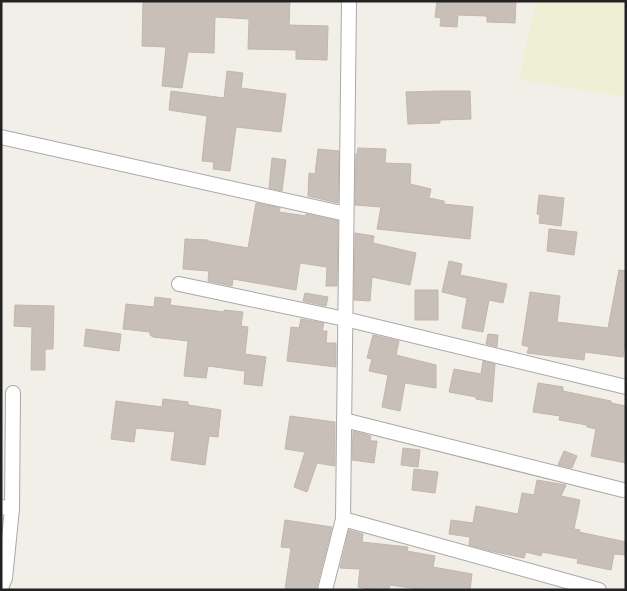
<svg xmlns="http://www.w3.org/2000/svg" width="627" height="591" font-family="Signika,sans-serif">
  <style>
    .farmland { fill: #eef0d5 }
    .building { fill: #c7bfb8; stroke: #c4b6ab }
    .lines { fill: none; stroke-linecap: round; stroke-linejoin: round }
    .minor-casing { stroke: #a9a9a9; stroke-width: 16 }
    .minor { stroke: #fff; stroke-width: 14 }
  </style>
  <rect width="100%" height="100%" fill="#f2efe9"/>
  <polygon class="farmland" points="536,1 626,1 626,97 519,80"/>
  <g class="building">
    <polygon points="143,1 290,1 289,25 328,26 327,60 296,59 296,50 248,49 249,19 215,17 214,53 188,52 182,88 162,86 166,47 142,46"/>
    <polygon points="437,1 516,1 515,23 487,22 487,16 458,15 457,27 440,26 441,18 435,17"/>
    <polygon points="227,71 243,73 241,88 286,94 281,132 236,127 230,171 213,169 214,162 202,161 207,116 169,110 171,91 224,98"/>
    <polygon points="439,91 470,91 471,119 440,120 440,123 408,124 406,92"/>
    <polygon points="358,148 386,149 385,163 411,164 410,184 431,189 429,198 444,201 444,204 473,207 470,239 377,229 381,207 355,205 356,154 357,154"/>
    <polygon points="318,149 339,151 338,203 308,196 309,173 315,174"/>
    <polygon points="272,158 286,160 282,191 269,188"/>
    <polygon points="539,195 564,198 561,226 539,223 540,215 537,214"/>
    <polygon points="256,203 280,208 279,212 306,216 306,214 338,221 337,286 326,286 327,267 300,263 296,290 233,279 232,286 208,281 209,271 183,269 185,239 208,240 208,241 248,248"/>
    <polygon points="549,229 577,232 574,255 547,251"/>
    <polygon points="355,233 374,236 373,243 416,253 410,285 372,277 370,301 354,300"/>
    <polygon points="449,261 462,264 460,275 507,284 503,303 489,300 483,332 462,328 467,298 442,292"/>
    <polygon points="619,270 626,271 626,337 623,357 585,352 584,360 527,353 529,347 522,345 530,292 560,296 557,322 608,328"/>
    <rect x="415" y="290" width="23" height="30"/>
    <polygon points="305,293 328,297 326,306 303,301"/>
    <polygon points="155,297 171,299 170,305 224,312 224,310 243,312 241,326 248,327 245,354 266,357 262,386 244,384 245,371 208,366 206,378 184,376 188,341 153,337 150,335 150,332 123,329 126,304 154,307"/>
    <polygon points="15,305 54,306 53,349 45,349 45,370 31,370 32,327 14,326"/>
    <polygon points="301,319 324,323 322,331 327,331 326,343 336,343 336,367 287,361 291,327 299,328"/>
    <polygon points="86,329 121,334 119,351 84,346"/>
    <polygon points="488,334 498,335 497,347 486,344"/>
    <polygon points="373,335 399,341 396,355 436,365 436,388 405,383 400,411 382,407 388,375 369,371 372,359 367,358"/>
    <polygon points="483,361 495,364 492,402 476,399 476,397 449,392 454,369 481,374"/>
    <polygon points="538,383 563,387 563,391 611,401 611,403 626,406 626,463 591,456 596,429 587,427 587,425 559,420 560,416 533,412"/>
    <polygon points="163,399 188,402 188,405 221,410 218,437 209,436 205,465 171,460 175,432 136,428 134,442 111,439 116,401 162,407"/>
    <polygon points="290,416 335,422 335,466 317,463 307,492 294,487 305,452 285,449"/>
    <polygon points="353,431 371,436 370,441 377,441 374,463 352,460"/>
    <polygon points="403,448 420,450 418,467 401,465"/>
    <polygon points="564,451 577,456 572,468 558,465"/>
    <polygon points="414,469 438,472 435,493 412,490"/>
    <polygon points="537,480 566,485 561,496 580,500 574,529 580,530 579,532 626,542 626,555 614,554 611,570 577,563 578,559 542,552 541,556 526,552 524,558 491,551 469,545 470,537 449,534 451,520 473,523 476,506 518,514 522,493 534,495"/>
    <polygon points="285,520 332,527 316,590 285,590 291,548 281,547"/>
    <polygon points="349,530 363,534 362,542 408,547 407,551 435,556 433,567 472,574 470,590 425,590 390,585 389,590 374,590 358,587 360,569 340,568"/>
  </g>
  <g class="lines">
    <g class="minor-casing">
      <g id="minor">
        <polyline points="1,137 346,214"/>
        <polyline points="179,284 345,319 626,387"/>
        <polyline points="344,420 623,490"/>
        <polyline points="1,507 12,509 5,578 1,588"/>
        <polyline points="12,509 13,393"/>
        <polyline points="343,519 599,590"/>
        <polyline points="325,590 343,519 349,1"/>
      </g>
    </g>
    <use href="#minor" class="minor"/>
  </g>
  <rect width="627" height="591" fill="none" stroke="#222222" stroke-width="5"/>
</svg>
